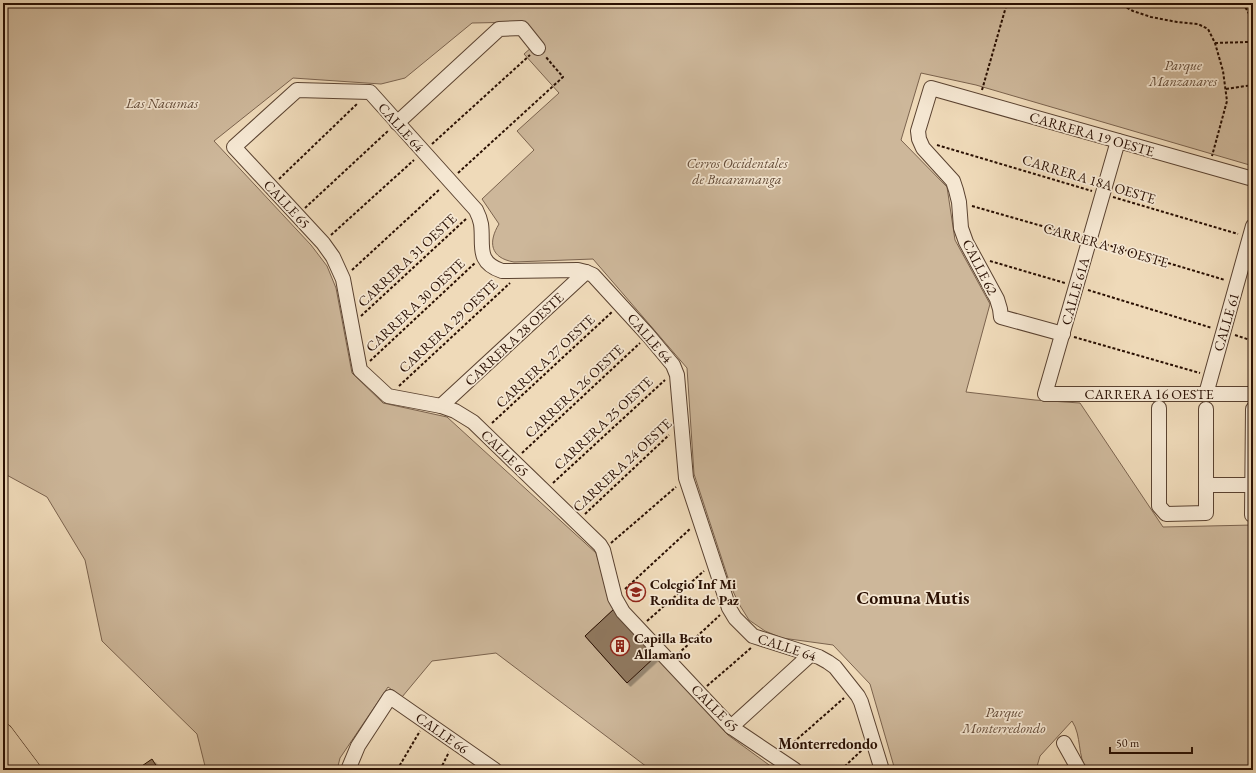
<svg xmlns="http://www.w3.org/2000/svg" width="1256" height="773" font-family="'EB Garamond',serif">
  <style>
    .green { fill: #cdb79a; stroke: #7b634e }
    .building { fill: #907961; stroke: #290f02; filter: url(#shadow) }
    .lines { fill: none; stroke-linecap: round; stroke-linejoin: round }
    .minor-casing { stroke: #5a4230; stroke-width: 16 }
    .highway-casing { stroke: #290f02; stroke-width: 22 }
    .path { stroke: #290f02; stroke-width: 2; stroke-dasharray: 3 2; stroke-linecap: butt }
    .minor { stroke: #f5e7d2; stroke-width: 14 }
    .highway { stroke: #efdab9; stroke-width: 21 }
    .labels { text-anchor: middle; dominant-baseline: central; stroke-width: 3.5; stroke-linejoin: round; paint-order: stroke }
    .park-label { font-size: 14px; font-style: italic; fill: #624a37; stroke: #f5e7d2 }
    .street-label { font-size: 14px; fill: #290f02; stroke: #f5e7d2 }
    .poi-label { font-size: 14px; font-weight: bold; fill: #290f02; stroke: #f5e7d2; text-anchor: start }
    .neighbourhood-label { font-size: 15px; font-weight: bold; fill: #290f02; stroke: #f5e7d2 }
    .district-label { font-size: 18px; font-weight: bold; fill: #290f02; stroke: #f5e7d2 }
  </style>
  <defs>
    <filter id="shadow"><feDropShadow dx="3.5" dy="3.5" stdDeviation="0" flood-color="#0004"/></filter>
  </defs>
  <rect width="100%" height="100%" fill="#efdab9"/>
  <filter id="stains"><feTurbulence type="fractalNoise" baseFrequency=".005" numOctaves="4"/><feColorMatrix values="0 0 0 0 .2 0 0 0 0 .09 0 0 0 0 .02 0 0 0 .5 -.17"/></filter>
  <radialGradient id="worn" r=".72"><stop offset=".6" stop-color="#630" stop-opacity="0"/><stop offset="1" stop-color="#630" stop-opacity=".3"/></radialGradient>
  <path class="green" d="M3,3H1253V166L976,85L921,73L901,140L947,187L955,240L990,304L966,392L1035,400L1080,403L1163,527L1253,525V770H1087C1077,756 1082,736 1072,721L1040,756L1036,770H895L870,684L833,645L782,638L765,631L749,620L739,604L731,587L694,474L687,368L593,259L514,262C490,258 488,242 499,224L482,199L534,150L517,131L559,93L524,54L540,40L524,22L472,23L405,78L381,84L293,78L214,141L311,245L327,266L336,288L352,373L383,403L447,417L596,553L614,609L585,636L626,682L656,656L728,735L776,770H651L496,653L432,661L402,697L388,687L340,758L337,770H206L197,734L102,641L85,560L47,497L3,473Z"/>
  <g class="building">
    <polygon points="614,609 656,656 627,683 585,636"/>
    <polygon points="152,759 159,770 136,770"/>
  </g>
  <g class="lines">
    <g class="minor-casing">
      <g id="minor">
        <polyline points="397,123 499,29 522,28 538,48"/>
        <polyline points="1118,141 1045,394 1253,394"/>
        <polyline points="1063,334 1001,317 1000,309 997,299 966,242 961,228 959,202 956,190 953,181 923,148 919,139 918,131 931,88 1253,179"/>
        <polyline points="1206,394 1253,226"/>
        <polyline points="441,406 586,272"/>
        <polyline points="1159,408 1159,506 1166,514 1206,513 1206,409"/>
        <polyline points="1206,485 1253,485"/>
        <polyline points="1252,515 1253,409"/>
        <polyline points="731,727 810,655"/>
        <polyline points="1064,743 1079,770"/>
        <polyline points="348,770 358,746 390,697 495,770"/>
        <path d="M795,770L731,727L623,612L615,598L603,550L600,545L473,422L455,411L441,406L388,396L360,370L343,279L333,257L323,243L234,147L297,90L370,92L476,210C478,214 480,219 481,224C484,245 475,262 502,271L578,270L586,272L593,275L648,335L673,365L677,375L686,478L729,608L735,618L753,636L819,657L828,662L835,667L858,696L861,702L882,770"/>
      </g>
    </g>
    <g class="highway-casing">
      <g id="highway">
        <polyline points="3,734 30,770"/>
        <polyline points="3,763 9,770"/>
      </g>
    </g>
    <g class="path">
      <polyline points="1118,3 1133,11 1151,17 1177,22 1198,24 1208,29 1215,43 1223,71 1227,101 1212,156"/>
      <polyline points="1243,3 1253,21"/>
      <polyline points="1215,43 1248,42 1253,40"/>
      <polyline points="1226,89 1253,85"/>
      <polyline points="982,90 1007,3"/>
      <polyline points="432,144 530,55"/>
      <polyline points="937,145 1092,191"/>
      <polyline points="458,173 563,77 545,56"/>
      <polyline points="279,179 358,103"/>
      <polyline points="1113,197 1238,234"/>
      <polyline points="972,206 1077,236"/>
      <polyline points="305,208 389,130"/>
      <polyline points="331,235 414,160"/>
      <polyline points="1101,243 1225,280"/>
      <polyline points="990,261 1065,283"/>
      <polyline points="352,270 440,189"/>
      <polyline points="1088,290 1212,328"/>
      <polyline points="361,316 467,218"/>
      <polyline points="1235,335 1253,341"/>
      <polyline points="1074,337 1200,373"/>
      <polyline points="370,361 475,263"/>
      <polyline points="399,386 510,283"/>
      <polyline points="492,423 612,312"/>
      <polyline points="522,453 640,343"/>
      <polyline points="553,483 665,380"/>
      <polyline points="585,514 669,435"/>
      <polyline points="611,543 676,487"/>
      <polyline points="625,589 691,528"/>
      <polyline points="647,621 704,571"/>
      <polyline points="678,654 720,615"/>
      <polyline points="707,686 751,648"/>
      <polyline points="786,749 844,698"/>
      <polyline points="397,770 420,731"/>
      <polyline points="440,770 449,752"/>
      <polyline points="841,770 863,749"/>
    </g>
    <use href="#minor" class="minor"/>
    <use href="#highway" class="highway"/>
  </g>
  <defs>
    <g id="school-ring" transform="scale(1)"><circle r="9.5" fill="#f5e7d2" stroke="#8f2418" stroke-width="1.5"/><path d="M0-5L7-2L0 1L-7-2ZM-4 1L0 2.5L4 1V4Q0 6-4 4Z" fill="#8f2418"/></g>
    <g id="building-ring" transform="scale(1)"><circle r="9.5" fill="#f5e7d2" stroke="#8f2418" stroke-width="1.5"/><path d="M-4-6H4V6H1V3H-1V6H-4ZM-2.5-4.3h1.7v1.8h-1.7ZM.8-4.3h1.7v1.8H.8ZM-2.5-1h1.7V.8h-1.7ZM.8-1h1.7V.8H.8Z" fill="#8f2418"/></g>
  </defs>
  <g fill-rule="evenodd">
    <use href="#school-ring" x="636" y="592"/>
    <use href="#building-ring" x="620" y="646"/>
  </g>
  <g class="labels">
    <g class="park-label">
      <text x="1183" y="65">Parque<tspan x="1183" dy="16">Manzanares</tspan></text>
      <text x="162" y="103">Las Nacumas</text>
      <text x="737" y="163">Cerros Occidentales<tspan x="737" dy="16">de Bucaramanga</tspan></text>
      <text x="1004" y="712">Parque<tspan x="1004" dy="16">Monterredondo</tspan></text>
    </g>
    <g class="street-label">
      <text transform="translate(401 127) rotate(48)">CALLE 64</text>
      <text transform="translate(1092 134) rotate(16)">CARRERA 19 OESTE</text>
      <text transform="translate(1089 179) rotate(17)">CARRERA 18A OESTE</text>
      <text transform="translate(287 204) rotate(47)">CALLE 65</text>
      <text transform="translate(1106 245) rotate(16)">CARRERA 18 OESTE</text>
      <text transform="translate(407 260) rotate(-43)">CARRERA 31 OESTE</text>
      <text transform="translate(980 267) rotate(63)">CALLE 62</text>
      <text transform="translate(1075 291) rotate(-74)">CALLE 61A</text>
      <text transform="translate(415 305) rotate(-43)">CARRERA 30 OESTE</text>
      <text transform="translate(1226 322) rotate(-74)">CALLE 61</text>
      <text transform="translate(448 326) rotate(-43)">CARRERA 29 OESTE</text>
      <text transform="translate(650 338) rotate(49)">CALLE 64</text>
      <text transform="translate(514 339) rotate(-43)">CARRERA 28 OESTE</text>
      <text transform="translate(545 361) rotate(-43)">CARRERA 27 OESTE</text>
      <text transform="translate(574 391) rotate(-43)">CARRERA 26 OESTE</text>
      <text x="1149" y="394">CARRERA 16 OESTE</text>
      <text transform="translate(603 423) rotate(-43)">CARRERA 25 OESTE</text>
      <text transform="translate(505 453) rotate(44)">CALLE 65</text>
      <text transform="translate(622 465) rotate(-43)">CARRERA 24 OESTE</text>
      <text transform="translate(787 647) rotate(18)">CALLE 64</text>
      <text transform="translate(715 708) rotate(45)">CALLE 65</text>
      <text transform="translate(442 733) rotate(35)">CALLE 66</text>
    </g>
    <g class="poi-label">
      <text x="650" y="584">Colegio Inf Mi<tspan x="650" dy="16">Rondita de Paz</tspan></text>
      <text x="634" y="638">Capilla Beato<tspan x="634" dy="16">Allamano</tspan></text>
    </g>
    <g class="neighbourhood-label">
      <text x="828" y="743">Monterredondo</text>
    </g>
    <g class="district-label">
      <text x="913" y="597">Comuna Mutis</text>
    </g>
  </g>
  <rect width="1256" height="773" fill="none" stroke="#efdab9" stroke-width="16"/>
  <rect x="4" y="4" width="1248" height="765" fill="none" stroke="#290f02" stroke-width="2"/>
  <rect x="8" y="8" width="1240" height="757" fill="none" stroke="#290f02"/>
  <path d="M1110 747v6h82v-6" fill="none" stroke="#290f02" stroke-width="2"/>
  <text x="1116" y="747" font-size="12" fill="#290f02" stroke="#f5e7d2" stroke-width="3" paint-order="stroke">50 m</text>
  <rect width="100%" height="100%" filter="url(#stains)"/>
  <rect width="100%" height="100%" fill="url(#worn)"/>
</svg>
